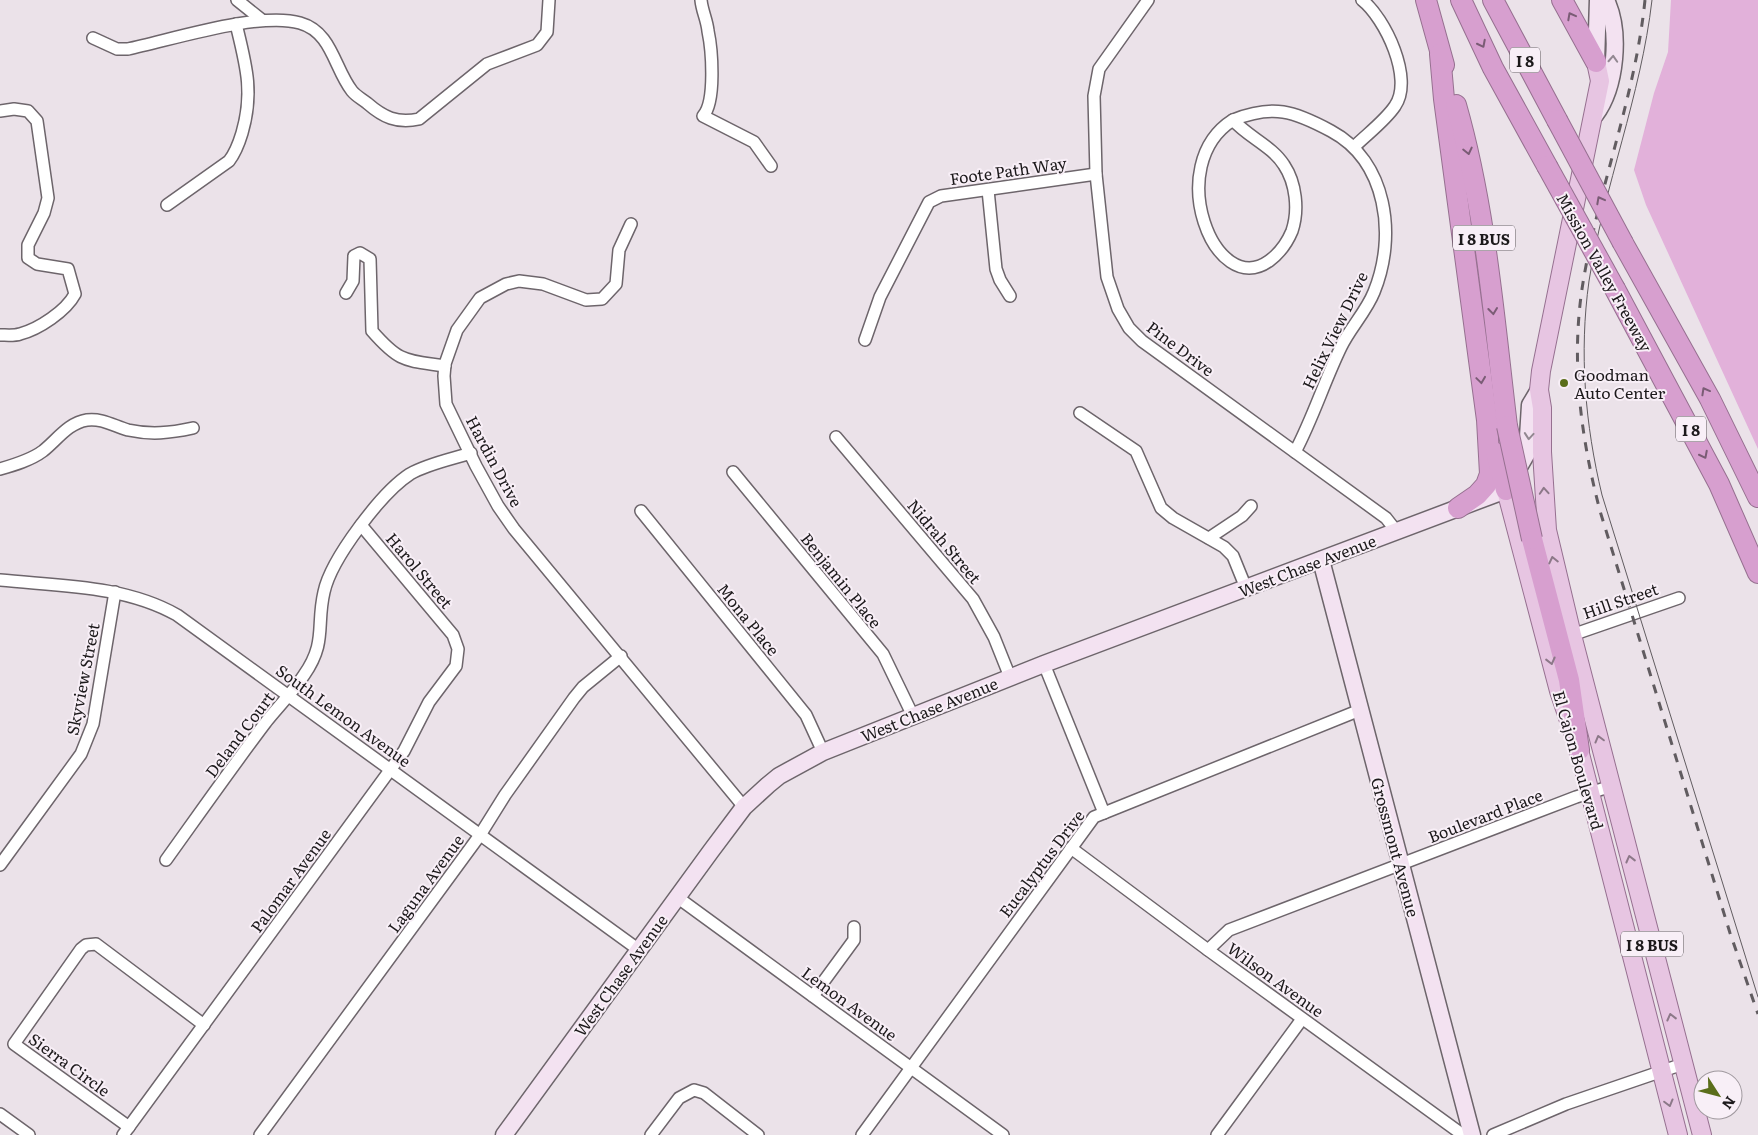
<svg xmlns="http://www.w3.org/2000/svg" width="1758" height="1135" font-family="Literata,serif">
  <style>
    .green { fill: #e2b1da }
    .lines { fill: none; stroke-linecap: round; stroke-linejoin: round }
    .street-casing { stroke: #6d656b; stroke-width: 14 }
    .secondary-casing { stroke: #6d656b; stroke-width: 19 }
    .primary-casing { stroke: #967090; stroke-width: 20 }
    .highway-casing { stroke: #967090; stroke-width: 22 }
    .street { stroke: #fff; stroke-width: 11 }
    .secondary { stroke: #f3e2f1; stroke-width: 16 }
    .primary { stroke: #e7c5e2; stroke-width: 18 }
    .highway { stroke: #d79fcf; stroke-width: 20 }
    .tram { stroke: #615c60; stroke-width: 1 }
    .rail { stroke: #615c60; stroke-width: 3; stroke-dasharray: 9 9; stroke-linecap: butt }
    .highway-bridge-casing { stroke: #967090; stroke-width: 22; stroke-linecap: butt }
    .highway-bridge { stroke: #d79fcf; stroke-width: 20 }
    .oneway { stroke: #7a5c75 }
    .oneway2 { stroke: #928891 }
    .oneway3 { stroke: #8c7888 }
    .poi-dot { fill: #5b6e1b; stroke: #f8eff7; stroke-width: 2 }
    .labels { text-anchor: middle; dominant-baseline: central; stroke-width: 4; stroke-linejoin: round; paint-order: stroke }
    .shield { fill: #f8eff7; stroke: #5e595d; stroke-width: 1 }
    .shield-label { font-size: 15px; font-weight: bold; fill: #1c191b }
    .street-label { font-size: 16px; fill: #1c191b; stroke: #f8eff7 }
    .poi-label { font-size: 16px; fill: #1c191b; stroke: #f8eff7; text-anchor: start }
  </style>
  <rect width="100%" height="100%" fill="#ebe2e9"/>
  <polygon class="green" points="1671,0 1758,0 1758,449 1646,205 1634,170 1654,93 1668,52"/>
  <g class="lines">
    <g class="street-casing">
      <g id="street">
        <polyline points="237,0 262,20"/>
        <path d="M701,0C702,11 707,20 708,31C712,50 716,102 703,116L754,142L771,166"/>
        <polyline points="1148,0 1099,69 1094,96 1096,174 1107,277 1118,309 1129,328 1142,341 1386,518 1397,532"/>
        <path d="M93,38L117,49H128C171,40 260,11 300,23C332,32 334,68 352,91C356,96 362,99 367,103C383,117 397,124 419,119L487,64L537,45L547,32L549,0"/>
        <path d="M0,111L14,109L28,111L37,121L48,198L44,213L28,245V258L37,264L68,269L75,294C66,311 39,329 20,334C14,336 6,335 0,335"/>
        <path d="M1233,120C1273,104 1294,111 1331,131C1387,161 1397,236 1374,292C1366,312 1350,328 1341,347C1324,382 1313,418 1295,452"/>
        <path d="M1233,120C1248,137 1272,146 1284,165C1296,183 1299,210 1292,231C1287,243 1280,253 1269,261C1215,300 1162,165 1233,120Z"/>
        <path d="M1354,147C1367,134 1385,121 1395,106C1414,79 1385,18 1362,0"/>
        <polyline points="988,190 996,269 1000,280 1010,296"/>
        <path d="M167,205L229,161C236,152 239,143 242,133C254,92 246,65 236,24"/>
        <polyline points="631,224 619,250 616,284 602,299 586,300 543,284 519,281 506,284 480,298 457,330 445,364 444,376 446,404 476,466 498,506 514,529 744,807"/>
        <path d="M346,293L353,281L354,256L360,253L370,259L372,331C400,363 405,360 445,366"/>
        <polyline points="865,340 880,297 929,202 941,196 1096,174"/>
        <polyline points="1080,413 1136,451 1161,508 1173,518 1224,547 1233,556 1246,588"/>
        <polyline points="836,437 973,599 994,637 1010,677"/>
        <path d="M0,469C14,465 31,460 43,451C57,440 68,423 87,420C102,418 114,426 128,430C151,435 170,433 193,428"/>
        <polyline points="733,472 883,654 913,716"/>
        <polyline points="641,511 806,715 823,752"/>
        <polyline points="1209,538 1242,516 1251,506"/>
        <path d="M0,580C59,586 124,585 177,615L639,950"/>
        <polyline points="1572,635 1679,598"/>
        <polyline points="1044,664 1104,813"/>
        <polyline points="1071,848 1208,950 1463,1135"/>
        <path d="M166,860C199,814 232,767 266,722C278,707 293,692 304,675C327,642 316,626 324,592C331,559 382,492 410,474C427,464 452,459 471,453"/>
        <polyline points="0,865 81,754 93,724 115,592"/>
        <polyline points="677,897 1003,1135"/>
        <polyline points="1208,950 1229,930 1576,797 1612,786"/>
        <polyline points="813,996 854,940 854,927"/>
        <polyline points="0,1114 29,1135"/>
        <polyline points="129,1127 14,1044 81,949 86,945 96,944 204,1025"/>
        <polyline points="123,1135 404,751 429,702 456,666 458,649 453,635 361,525"/>
        <polyline points="260,1135 480,835 505,795 574,698 583,687 621,656"/>
        <polyline points="651,1135 679,1098 694,1090 704,1093 758,1135"/>
        <polyline points="862,1135 1094,817 1360,710"/>
        <polyline points="1217,1135 1302,1019"/>
        <polyline points="1493,1135 1566,1104 1683,1064"/>
      </g>
    </g>
    <g class="secondary-casing">
      <g id="secondary">
        <polyline points="1596,62 1598,0"/>
        <path d="M1595,115C1616,87 1621,32 1606,0"/>
        <polyline points="1321,560 1472,1135"/>
        <polyline points="504,1135 711,851 744,807 768,785 779,776 823,752 1044,664 1506,490 1527,453 1530,405 1539,390"/>
      </g>
    </g>
    <g class="primary-casing">
      <g id="primary">
        <polyline points="1596,62 1600,81 1541,371 1539,390 1542,408 1542,452 1547,530 1572,635 1702,1135"/>
        <polyline points="1506,490 1559,691 1579,750 1678,1135"/>
      </g>
    </g>
    <g class="highway-casing">
      <g id="highway">
        <polyline points="1426,0 1444,65"/>
        <polyline points="1461,0 1493,68 1547,166"/>
        <polyline points="1493,0 1557,120"/>
        <polyline points="1562,0 1596,62"/>
        <polyline points="1440,54 1444,99 1487,420 1490,474 1486,485 1477,495 1458,508"/>
        <path d="M1456,105C1486,210 1494,319 1507,426"/>
        <polyline points="1623,243 1710,399 1758,497"/>
        <polyline points="1615,289 1719,484 1758,573"/>
        <polyline points="1496,453 1506,490"/>
        <polyline points="1532,539 1569,680 1579,750"/>
      </g>
    </g>
    <use href="#street" class="street"/>
    <use href="#secondary" class="secondary"/>
    <use href="#primary" class="primary"/>
    <use href="#highway" class="highway"/>
    <path class="tram" d="M1652,0C1641,96 1604,186 1589,281C1579,353 1585,424 1602,495L1758,997"/>
    <path class="rail" d="M1645,0C1635,99 1597,191 1582,289C1571,364 1581,438 1600,511L1730,933L1758,1014"/>
    <g class="highway-bridge-casing">
      <g id="highway-bridge">
        <polyline points="1557,120 1623,243"/>
        <polyline points="1547,166 1615,289"/>
        <polyline points="1507,426 1532,539"/>
      </g>
    </g>
    <use href="#highway-bridge" class="highway-bridge"/>
  </g>
  <defs><path id="oneway-chevron" d="M-2-3.5L2.5 0L-2 3.5" fill="none" stroke-width="1.6" stroke-linecap="round" stroke-linejoin="round" transform="scale(1.25)"/></defs>
  <g class="oneway">
    <use href="#oneway-chevron" transform="translate(1571 16) rotate(-118)"/>
    <use href="#oneway-chevron" transform="translate(1482 44) rotate(63)"/>
    <use href="#oneway-chevron" transform="translate(1468 151) rotate(77)"/>
    <use href="#oneway-chevron" transform="translate(1600 200) rotate(-118)"/>
    <use href="#oneway-chevron" transform="translate(1493 311) rotate(83)"/>
    <use href="#oneway-chevron" transform="translate(1481 380) rotate(82)"/>
    <use href="#oneway-chevron" transform="translate(1705 391) rotate(-119)"/>
    <use href="#oneway-chevron" transform="translate(1704 455) rotate(63)"/>
  </g>
  <g class="oneway2">
    <use href="#oneway-chevron" transform="translate(1613 59) rotate(-87)"/>
    <use href="#oneway-chevron" transform="translate(1529 436) rotate(95)"/>
  </g>
  <g class="oneway3">
    <use href="#oneway-chevron" transform="translate(1544 491) rotate(-94)"/>
    <use href="#oneway-chevron" transform="translate(1553 560) rotate(-103)"/>
    <use href="#oneway-chevron" transform="translate(1551 661) rotate(76)"/>
    <use href="#oneway-chevron" transform="translate(1599 739) rotate(-105)"/>
    <use href="#oneway-chevron" transform="translate(1630 859) rotate(-104)"/>
    <use href="#oneway-chevron" transform="translate(1671 1017) rotate(-104)"/>
    <use href="#oneway-chevron" transform="translate(1669 1103) rotate(75)"/>
  </g>
  <circle class="poi-dot" cx="1564" cy="383" r="5"/>
  <g class="labels">
    <g class="shield">
      <rect x="1510" y="47.5" width="30" height="25" rx="4"/>
      <rect x="1453" y="225.5" width="62" height="25" rx="4"/>
      <rect x="1676" y="416.5" width="30" height="25" rx="4"/>
      <rect x="1621" y="931.5" width="62" height="25" rx="4"/>
    </g>
    <g class="shield-label">
      <text x="1525" y="60">I 8</text>
      <text x="1484" y="238">I 8 BUS</text>
      <text x="1691" y="429">I 8</text>
      <text x="1652" y="944">I 8 BUS</text>
    </g>
    <g class="street-label">
      <text transform="translate(1008 170) rotate(-8)">Foote Path Way</text>
      <text transform="translate(1605 272) rotate(61)">Mission Valley Freeway</text>
      <text transform="translate(1334 330) rotate(-64)">Helix View Drive</text>
      <text transform="translate(1181 348) rotate(37)">Pine Drive</text>
      <text transform="translate(495 461) rotate(62)">Hardin Drive</text>
      <text transform="translate(945 541) rotate(50)">Nidrah Street</text>
      <text transform="translate(1307 565) rotate(-21)">West Chase Avenue</text>
      <text transform="translate(420 570) rotate(50)">Harol Street</text>
      <text transform="translate(842 580) rotate(51)">Benjamin Place</text>
      <text transform="translate(1620 600) rotate(-19)">Hill Street</text>
      <text transform="translate(749 619) rotate(51)">Mona Place</text>
      <text transform="translate(82 679) rotate(-79)">Skyview Street</text>
      <text transform="translate(929 709) rotate(-22)">West Chase Avenue</text>
      <text transform="translate(344 715) rotate(36)">South Lemon Avenue</text>
      <text transform="translate(239 734) rotate(-53)">Deland Court</text>
      <text transform="translate(1579 760) rotate(74)">El Cajon Boulevard</text>
      <text transform="translate(1485 815) rotate(-21)">Boulevard Place</text>
      <text transform="translate(1396 847) rotate(75)">Grossmont Avenue</text>
      <text transform="translate(1041 863) rotate(-53)">Eucalyptus Drive</text>
      <text transform="translate(290 880) rotate(-54)">Palomar Avenue</text>
      <text transform="translate(425 883) rotate(-54)">Laguna Avenue</text>
      <text transform="translate(620 975) rotate(-54)">West Chase Avenue</text>
      <text transform="translate(1276 979) rotate(36)">Wilson Avenue</text>
      <text transform="translate(850 1003) rotate(36)">Lemon Avenue</text>
      <text transform="translate(70 1064) rotate(36)">Sierra Circle</text>
    </g>
    <g class="poi-label">
      <text x="1574" y="374">Goodman<tspan x="1574" dy="18">Auto Center</tspan></text>
    </g>
  </g>
  <g transform="translate(1718 1095) rotate(126)"><circle r="24" fill="#f8eff7" stroke="#a0999f"/>
  <path d="M0-4L9 19L0 12L-9 19Z" fill="#5b6e1b"/>
  <text y="-8" font-size="14" font-weight="bold" text-anchor="middle" fill="#1c191b">N</text>
  </g>
</svg>
